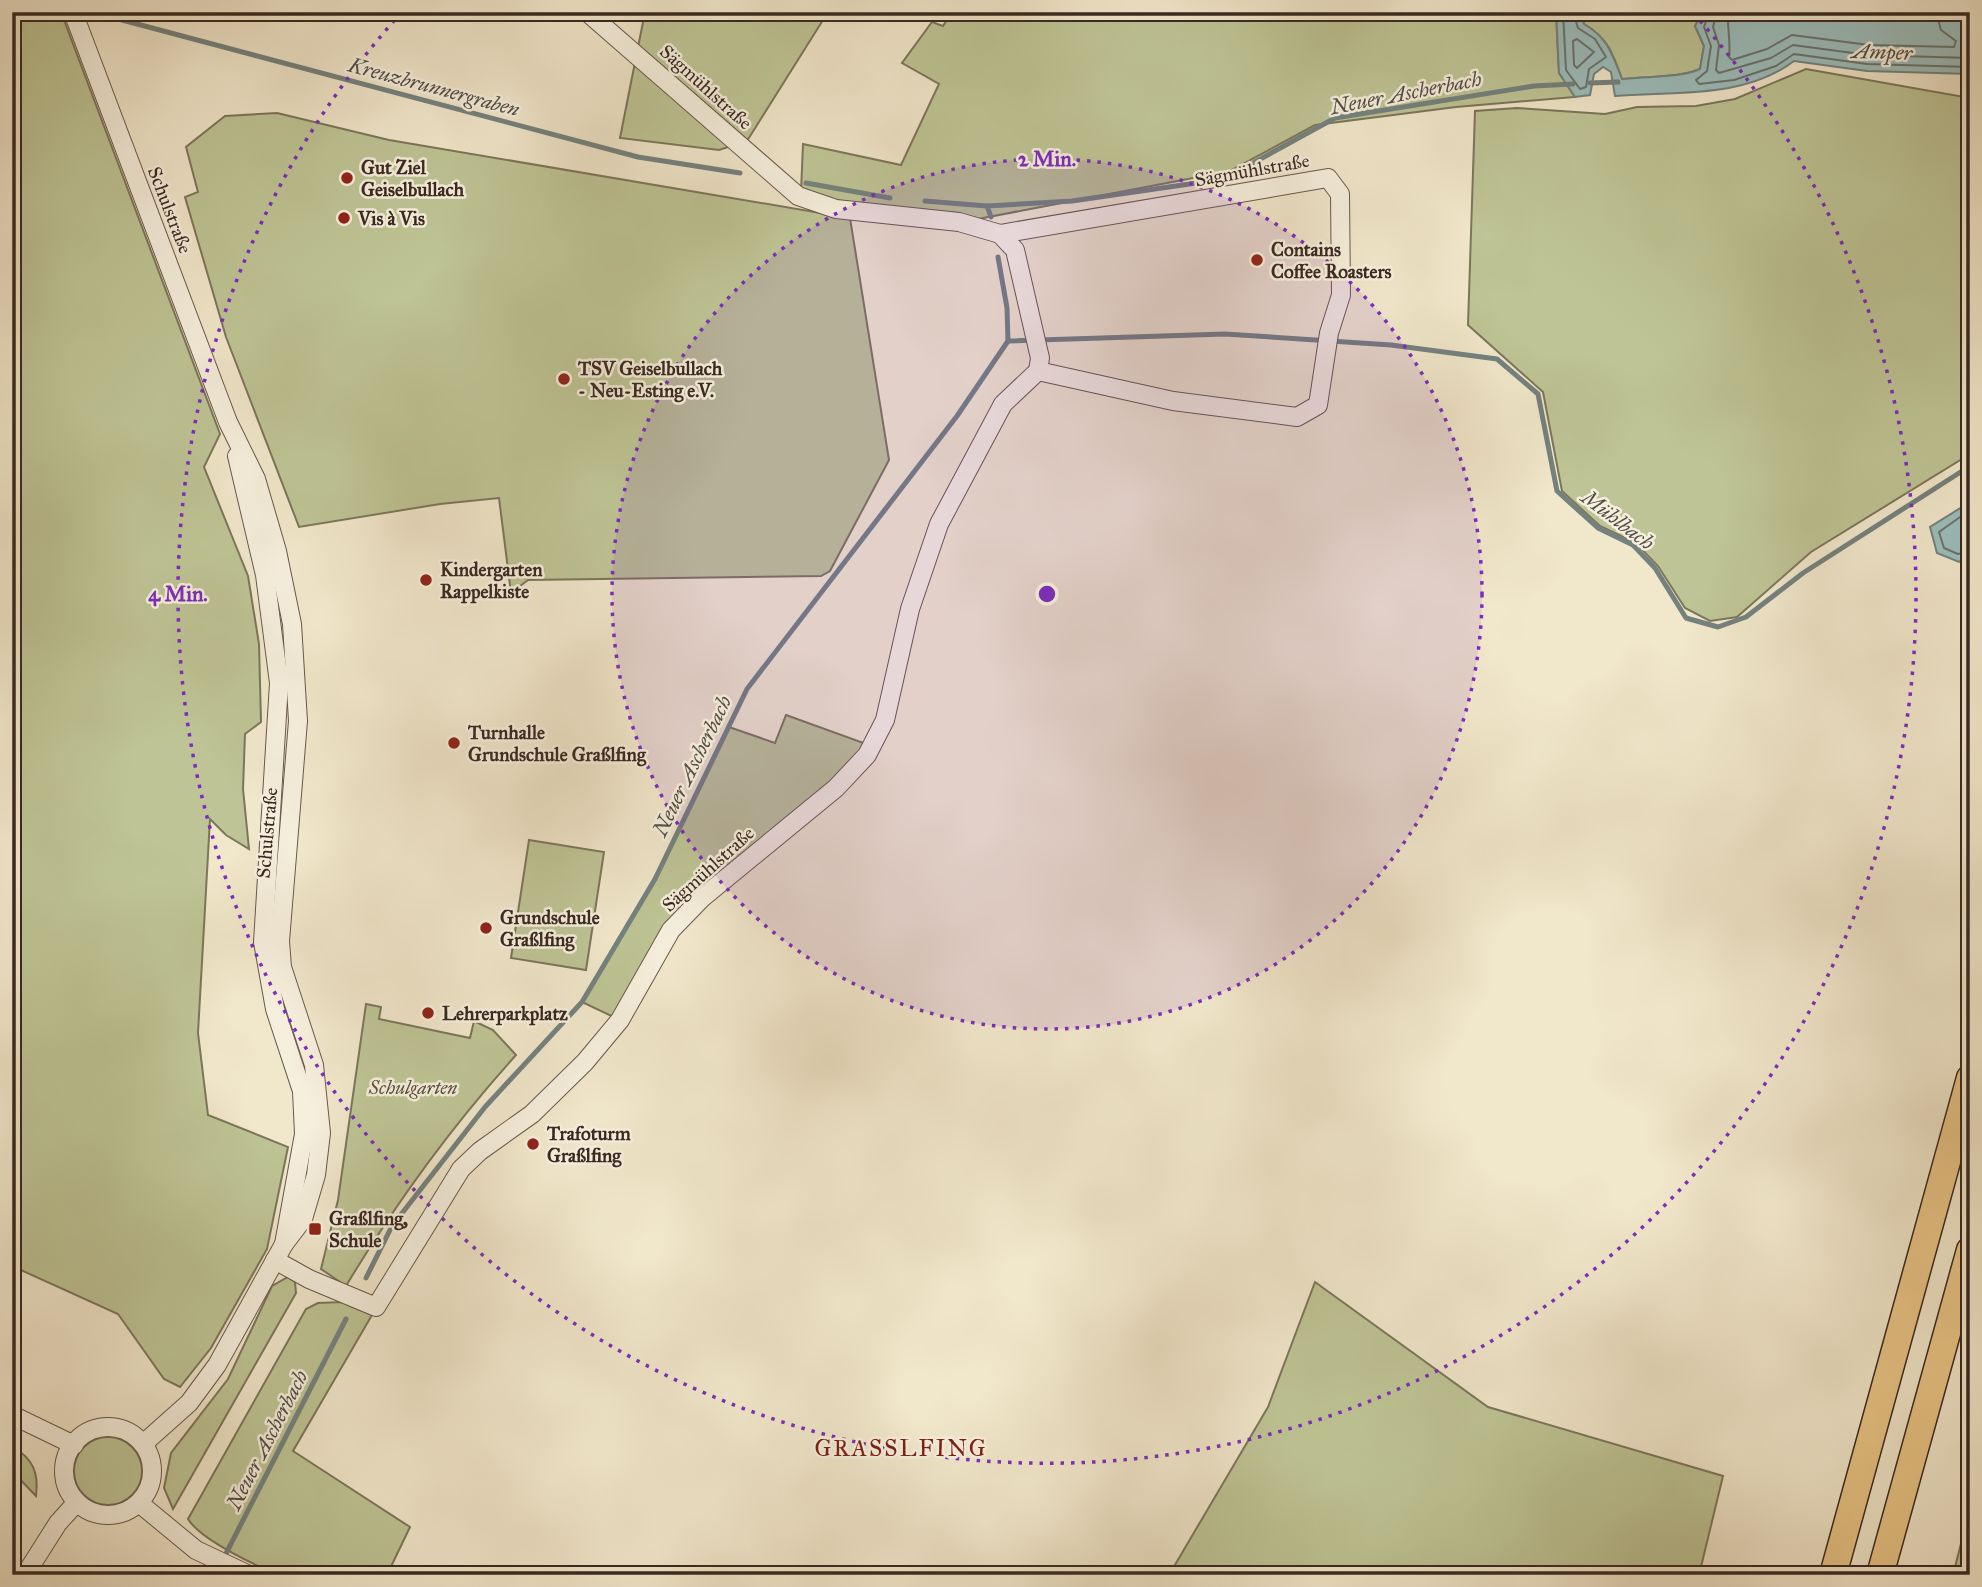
<svg xmlns="http://www.w3.org/2000/svg" width="1982" height="1587" font-family="'IM FELL Great Primer',serif">
  <style>
    .green { fill: #bec495; stroke: #7c765b; stroke-width: 2 }
    .water { fill: #9cbebd; stroke: #74827f; stroke-width: 2 }
    .lines { fill: none; stroke-linecap: round; stroke-linejoin: round }
    .shore { stroke: #6a736f; stroke-width: 2 }
    .stream { stroke: #74827f; stroke-width: 5 }
    .minor-casing { stroke: #67584c; stroke-width: 20 }
    .highway-casing { stroke: #392821; stroke-width: 29 }
    .minor { stroke: #f6efdd; stroke-width: 18 }
    .highway { stroke: #e8c486; stroke-width: 26 }
    .ring { fill: none; stroke: #7b2cbf; stroke-width: 3.5; stroke-dasharray: 3.5 7 }
    .poi-dot { fill: #8f2418; stroke: #f6efdd; stroke-width: 2.5 }
    .labels { text-anchor: middle; dominant-baseline: central; stroke-width: 5; stroke-linejoin: round; paint-order: stroke }
    .street-label { font-size: 19px; fill: #392821; stroke: #f6efdd }
    .poi-label { font-size: 19px; font-weight: bold; fill: #392821; stroke: #f6efdd; text-anchor: start }
    .park-label { font-size: 19px; font-style: italic; fill: #5a4f3e; stroke: #f6efdd }
    .water-label { font-size: 21px; font-style: italic; fill: #524e48; stroke: #f6efdd }
    .quarter-label { font-size: 23px; letter-spacing: 2px; fill: #7a1f14; stroke: #f6efdd }
    .centre { fill: #7b2cbf; stroke: #f6efdd; stroke-width: 3.5 }
    .ring-label { font-size: 21px; text-anchor: middle; font-weight: bold; fill: #7b2cbf; stroke: #f6efdd; stroke-width: 5; stroke-linejoin: round; paint-order: stroke }
  </style>
  <rect width="100%" height="100%" fill="#f1e7cb"/>
  <filter id="stains"><feTurbulence type="fractalNoise" baseFrequency=".00286" numOctaves="4"/><feColorMatrix values="0 0 0 0 .2 0 0 0 0 .09 0 0 0 0 .02 0 0 0 .5 -.17"/></filter>
  <radialGradient id="worn" r=".72"><stop offset=".6" stop-color="#630" stop-opacity="0"/><stop offset="1" stop-color="#630" stop-opacity=".3"/></radialGradient>
  <g class="green">
    <polygon points="12,12 61,12 220,434 204,467 248,576 259,644 261,722 245,734 243,789 249,849 226,835 210,819 198,1033 208,1115 288,1147 267,1249 211,1348 180,1387 164,1379 118,1314 12,1266"/>
    <polygon points="645,12 828,12 747,141 719,150 620,138"/>
    <polygon points="952,12 1556,12 1559,73 1575,97 1456,107 1315,125 1230,171 978,219 863,208 801,192 803,144 901,165 939,84 902,63 932,22 943,26"/>
    <path d="M1580,12H1703L1695,26L1704,46L1700,69C1680,78 1646,76 1622,79C1613,54 1608,38 1584,24Z"/>
    <polygon points="1806,69 1970,98 1970,454 1811,552 1737,617 1710,621 1685,608 1658,566 1636,543 1600,526 1562,491 1543,392 1468,325 1475,111 1517,108 1605,114 1637,107 1696,106 1735,99"/>
    <polygon points="277,113 389,140 850,218 889,460 830,571 821,576 528,580 511,593 499,498 440,504 299,527 226,337 185,197 198,192 186,147 225,116"/>
    <polygon points="786,715 872,746 702,898 620,1020 582,1002 655,879 729,727 775,743"/>
    <polygon points="529,840 604,852 586,970 511,958"/>
    <path d="M366,1004L381,1007L379,1019L470,1038L474,1021L493,1030L516,1055C452,1126 395,1204 346,1286L321,1269L338,1200Z"/>
    <polygon points="288,1277 295,1282 296,1293 173,1509 164,1488 171,1453 228,1379 272,1286"/>
    <polygon points="1315,1282 1488,1407 1723,1476 1699,1575 1169,1575 1268,1407"/>
    <path d="M342,1302L372,1315L293,1451L410,1527L387,1575C357,1575 312,1580 284,1575C261,1570 200,1539 188,1519L306,1309L318,1303Z"/>
    <circle cx="108" cy="1471" r="34"/>
    <path d="M12,1446C33,1459 39,1472 36,1496L12,1471Z"/>
    <polygon points="1970,1508 1970,1575 1953,1575"/>
  </g>
  <g class="water">
    <path d="M1556,12H1580L1584,24C1608,38 1612,54 1622,79C1646,76 1681,78 1700,69L1704,46L1695,26L1703,12H1932L1970,16V74L1867,71L1794,61C1744,99 1675,91 1615,96L1611,72L1603,67L1594,74L1590,95L1575,97L1559,73Z"/>
    <polygon points="1970,502 1970,556 1959,562 1937,553 1930,527"/>
  </g>
  <g class="lines">
    <g class="shore">
      <polyline points="1563,12 1566,70 1580,89 1586,87 1589,69 1606,57 1595,39 1578,28 1573,12"/>
      <polyline points="1709,12 1704,27 1711,46 1707,71 1696,80 1699,84 1734,80 1776,66 1794,54 1867,64 1970,67"/>
      <polyline points="1717,12 1713,27 1719,45 1716,70 1719,73 1771,58 1793,45 1868,55 1970,58"/>
      <path d="M1728,12C1727,28 1731,41 1729,57L1732,60L1767,49L1792,35L1869,45L1954,47L1956,41L1941,30L1936,12"/>
      <polygon points="1577,39 1594,52 1577,68 1574,65 1573,41"/>
      <polyline points="1970,510 1939,532 1944,548 1958,554 1970,551"/>
    </g>
    <g class="stream">
      <polyline points="122,20 638,157 740,173"/>
      <polyline points="1590,83 1618,82"/>
      <polyline points="806,183 890,198"/>
      <polyline points="925,201 987,206"/>
      <polyline points="991,217 987,206 1072,201 1224,179 1335,118 1534,86 1573,84"/>
      <polyline points="1008,341 1225,334 1391,345 1497,359 1538,394 1557,491 1598,528 1633,545 1655,568 1686,618 1718,627 1746,617 1803,573 1970,466"/>
      <polyline points="366,1278 392,1226 485,1107 582,1002 655,879 747,689 957,416 1008,341 1007,308 998,257"/>
      <polyline points="215,1575 346,1319"/>
    </g>
    <g class="minor-casing">
      <g id="minor">
        <polyline points="73,12 228,422 256,479 277,551 292,624 298,721 280,941 282,967 314,1065 321,1133 316,1175 303,1219 284,1244 217,1365 189,1403 143,1444"/>
        <polyline points="587,12 798,196 836,209 959,222 1000,234 1328,178 1340,194 1341,295 1329,333 1318,405 1297,417 1173,401 1038,371"/>
        <polyline points="237,456 265,575 279,683 263,942 275,1009 302,1091 304,1134 284,1244"/>
        <polyline points="275,1260 309,1279 376,1307 461,1169 480,1151 532,1114 585,1062 620,1020 671,930 702,898 836,788 867,755 885,720 910,609 939,524 1003,404 1038,371 1040,358 1015,250 1000,234"/>
        <polyline points="12,1415 74,1445"/>
        <circle cx="108" cy="1471" r="44"/>
        <polyline points="139,1503 196,1550 249,1575"/>
        <polyline points="25,1575 58,1523 77,1502"/>
      </g>
    </g>
    <g class="highway-casing">
      <g id="highway">
        <polyline points="1833,1575 1970,1078"/>
        <polyline points="1880,1575 1970,1250"/>
      </g>
    </g>
    <use href="#minor" class="minor"/>
    <use href="#highway" class="highway"/>
  </g>
  <circle cx="1047" cy="594" r="435" fill="#7b2cbf" fill-opacity=".12"/>
  <g class="ring">
    <circle cx="1047" cy="594" r="435"/>
    <path d="M1693 13A869 869 0 1 1 401 13"/>
  </g>
  <g class="poi-dot">
    <circle cx="347" cy="178" r="7"/>
    <circle cx="344" cy="218" r="7"/>
    <circle cx="1257" cy="260" r="7"/>
    <circle cx="564" cy="379" r="7"/>
    <circle cx="426" cy="580" r="7"/>
    <circle cx="454" cy="743" r="7"/>
    <circle cx="486" cy="928" r="7"/>
    <circle cx="428" cy="1013" r="7"/>
    <circle cx="533" cy="1144" r="7"/>
    <rect x="308" y="1222" width="14" height="14" rx="3.5"/>
  </g>
  <g class="labels">
    <g class="street-label">
      <text transform="translate(706 87) rotate(42)">Sägmühlstraße</text>
      <text transform="translate(1252 170) rotate(-10)">Sägmühlstraße</text>
      <text transform="translate(170 210) rotate(69)">Schulstraße</text>
      <text transform="translate(267 833) rotate(-85)">Schulstraße</text>
      <text transform="translate(708 869) rotate(-42)">Sägmühlstraße</text>
    </g>
    <g class="poi-label">
      <text x="361" y="167">Gut Ziel<tspan x="361" dy="22">Geiselbullach</tspan></text>
      <text x="358" y="218">Vis à Vis</text>
      <text x="1271" y="249">Contains<tspan x="1271" dy="22">Coffee Roasters</tspan></text>
      <text x="578" y="368">TSV Geiselbullach<tspan x="578" dy="22">- Neu-Esting e.V.</tspan></text>
      <text x="440" y="569">Kindergarten<tspan x="440" dy="22">Rappelkiste</tspan></text>
      <text x="468" y="732">Turnhalle<tspan x="468" dy="22">Grundschule Graßlfing</tspan></text>
      <text x="500" y="917">Grundschule<tspan x="500" dy="22">Graßlfing</tspan></text>
      <text x="442" y="1013">Lehrerparkplatz</text>
      <text x="547" y="1133">Trafoturm<tspan x="547" dy="22">Graßlfing</tspan></text>
      <text x="329" y="1218">Graßlfing,<tspan x="329" dy="22">Schule</tspan></text>
    </g>
    <g class="park-label">
      <text x="413" y="1087">Schulgarten</text>
    </g>
    <g class="water-label">
      <text transform="translate(1882 52) rotate(2)">Amper</text>
      <text transform="translate(434 87) rotate(15)">Kreuzbrunnergraben</text>
      <text transform="translate(1406 93) rotate(-11)">Neuer Ascherbach</text>
      <text transform="translate(1618 520) rotate(37)">Mühlbach</text>
      <text transform="translate(692 766) rotate(-64)">Neuer Ascherbach</text>
      <text transform="translate(267 1440) rotate(-63)">Neuer Ascherbach</text>
    </g>
    <g class="quarter-label">
      <text x="901" y="1448">GRASSLFING</text>
    </g>
  </g>
  <circle cx="1047" cy="594" r="10" class="centre"/>
  <g class="ring-label">
    <text x="1047" y="166">2 Min.</text>
    <text x="178" y="601">4 Min.</text>
  </g>
  <rect width="1982" height="1587" fill="none" stroke="#f1e7cb" stroke-width="42"/>
  <rect x="14" y="14" width="1954" height="1559" fill="none" stroke="#392821" stroke-width="3.5"/>
  <rect x="21" y="21" width="1940" height="1545" fill="none" stroke="#392821" stroke-width="2"/>
  <rect width="100%" height="100%" filter="url(#stains)"/>
  <rect width="100%" height="100%" fill="url(#worn)"/>
</svg>
